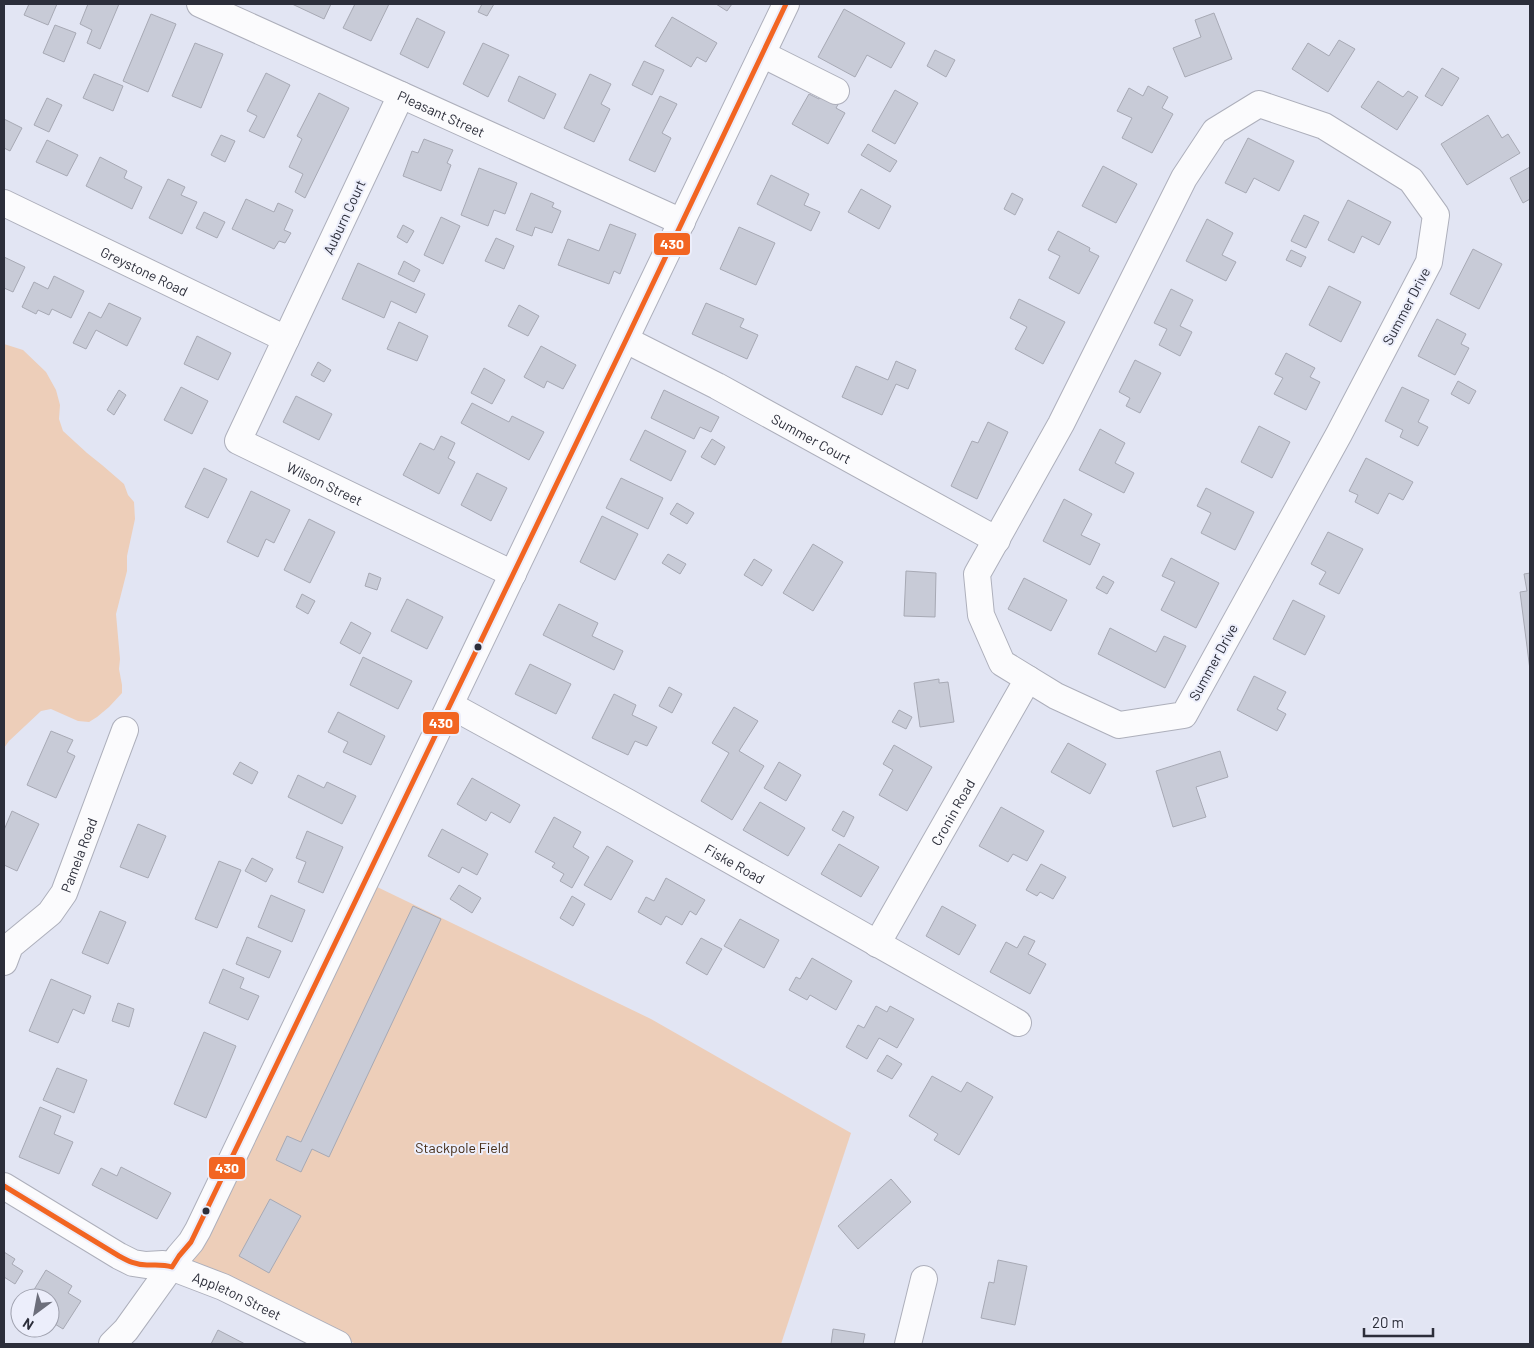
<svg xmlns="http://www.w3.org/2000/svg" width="1534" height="1348" font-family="Barlow,sans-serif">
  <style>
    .green { fill: #edceb9 }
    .building { fill: #c8cbd7; stroke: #a7a9b4 }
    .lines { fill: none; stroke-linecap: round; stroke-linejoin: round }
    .minor-casing { stroke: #adafbb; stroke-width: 28 }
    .minor { stroke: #fbfbfd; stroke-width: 26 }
    .bus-1-casing { stroke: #eceefb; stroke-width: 9 }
    .bus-1 { stroke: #f26522; stroke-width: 5 }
    .bus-dot { fill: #2c2e3a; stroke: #eceefb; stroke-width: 2 }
    .labels { text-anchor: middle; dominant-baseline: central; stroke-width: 4; stroke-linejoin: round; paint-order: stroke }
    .street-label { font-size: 14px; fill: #2c2e3a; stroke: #eceefb }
    .park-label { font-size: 14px; fill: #432a13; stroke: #eceefb }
    .line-badge { stroke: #eceefb; stroke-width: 2 }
    .badge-label { font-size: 14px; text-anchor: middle; font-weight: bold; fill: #fff }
  </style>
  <rect width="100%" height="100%" fill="#e2e5f3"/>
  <g class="green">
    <polygon points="4,344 23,350 46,372 56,390 60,405 59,419 63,431 87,453 102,465 124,484 128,495 134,502 135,519 127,556 127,571 116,614 120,659 119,669 122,685 122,693 109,707 97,717 89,722 78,721 51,709 41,711 9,741 4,748"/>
    <polygon points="373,885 651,1019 851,1133 781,1344 356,1344 190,1263"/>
  </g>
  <g class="building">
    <polygon points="29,4 57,4 48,25 24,15"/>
    <polygon points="88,4 119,4 100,49 87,43 92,30 80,24"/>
    <polygon points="292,4 331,4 324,19"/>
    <polygon points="355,4 389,4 371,41 343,28"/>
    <polygon points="482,4 494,4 487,16 478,12"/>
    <polygon points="716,4 732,4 727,11"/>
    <polygon points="844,9 905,43 891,68 867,55 855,77 818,57"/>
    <polygon points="1214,13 1232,59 1185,77 1173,48 1201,37 1195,20"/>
    <polygon points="151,14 176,24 148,92 123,81"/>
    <polygon points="672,17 717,43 706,62 697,57 691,67 655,46"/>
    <polygon points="417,18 445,32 428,68 400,54"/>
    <polygon points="55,25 76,33 64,62 43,53"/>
    <polygon points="1339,40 1355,49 1328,92 1292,69 1308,43 1329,56"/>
    <polygon points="195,43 223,54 201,108 172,96"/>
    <polygon points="483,43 509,55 488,97 463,84"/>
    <polygon points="935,50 955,60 946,77 927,66"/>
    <polygon points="644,61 664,70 652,95 632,85"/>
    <polygon points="1442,68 1459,78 1442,106 1425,96"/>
    <polygon points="266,73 290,85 264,138 249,131 257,116 247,111"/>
    <polygon points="94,74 123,86 113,111 83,98"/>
    <polygon points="590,74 611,84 601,104 610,109 594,142 564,128"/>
    <polygon points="519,76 556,94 544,119 508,101"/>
    <polygon points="1378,81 1403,97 1408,91 1418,97 1397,130 1361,107"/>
    <polygon points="1148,86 1168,97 1162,108 1173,114 1152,153 1122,138 1132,118 1117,111 1129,88 1143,96"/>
    <polygon points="895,90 918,103 895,144 872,131"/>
    <polygon points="823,91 840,101 836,108 845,113 828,144 792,124 809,94 819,99"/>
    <polygon points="319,93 349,108 305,198 295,192 303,174 289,167 302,139 297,136"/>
    <polygon points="660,96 677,104 662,133 671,138 655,172 629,160"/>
    <polygon points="47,98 62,105 49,132 34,125"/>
    <polygon points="1488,115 1502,138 1508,134 1520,153 1467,185 1441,144"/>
    <polygon points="4,119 22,128 10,151 4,148"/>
    <polygon points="221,135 235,141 225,162 211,155"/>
    <polygon points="1248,138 1294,161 1279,191 1254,178 1246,193 1225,183"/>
    <polygon points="424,139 453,150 447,163 451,165 441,191 403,176 412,151 418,153"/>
    <polygon points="47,140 78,155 67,176 36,162"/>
    <polygon points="868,144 897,161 890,172 861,155"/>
    <polygon points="100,157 127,171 124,178 142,187 132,209 86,186"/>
    <polygon points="1103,166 1137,184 1116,223 1082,206"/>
    <polygon points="1530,167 1530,199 1523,203 1510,178"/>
    <polygon points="479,168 517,183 505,214 494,210 488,226 461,215"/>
    <polygon points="771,175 809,194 804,205 820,212 811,231 757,204"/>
    <polygon points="168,179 185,187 181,195 197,202 182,234 149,218"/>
    <polygon points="861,189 891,206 879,229 848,212"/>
    <polygon points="531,193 554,203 552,207 561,211 552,233 535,227 532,236 516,230"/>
    <polygon points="1012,193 1023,199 1015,215 1004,209"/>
    <polygon points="246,199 274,212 278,203 293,210 284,230 291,233 285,243 279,241 274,249 232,229"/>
    <polygon points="1348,200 1391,222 1379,245 1362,236 1354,253 1328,240"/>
    <polygon points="204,212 225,222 217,238 196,228"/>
    <polygon points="1304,215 1319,222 1306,248 1291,241"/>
    <polygon points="441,217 460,226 443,264 424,255"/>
    <polygon points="1207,219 1233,233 1222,255 1236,262 1226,281 1186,261"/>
    <polygon points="610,224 636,234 620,274 614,271 609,284 558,265 568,239 599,251"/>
    <polygon points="403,225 414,231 407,243 397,237"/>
    <polygon points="739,227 775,243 756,285 720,269"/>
    <polygon points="1058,231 1090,248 1089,251 1099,256 1079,294 1049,278 1060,256 1048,250"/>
    <polygon points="496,238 514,246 504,269 485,261"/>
    <polygon points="1473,249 1502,264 1479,309 1450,294"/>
    <polygon points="1291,250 1306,257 1301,267 1286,260"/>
    <polygon points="4,257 25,267 13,292 4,288"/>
    <polygon points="404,261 420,270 414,282 398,274"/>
    <polygon points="358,263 425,294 416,313 391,301 384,318 342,299"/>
    <polygon points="54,276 84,291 71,318 52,309 49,315 38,310 36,314 22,307 34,282 48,289"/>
    <polygon points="1329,286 1361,302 1341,342 1309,325"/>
    <polygon points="1171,289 1193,300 1180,326 1192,332 1180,356 1159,345 1167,329 1154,323"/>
    <polygon points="1019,299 1065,322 1043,364 1015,349 1027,327 1010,318"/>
    <polygon points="109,303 141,318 127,346 96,330 86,349 73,343 89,312 101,318"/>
    <polygon points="706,303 744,319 740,327 758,335 747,359 692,334"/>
    <polygon points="519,305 539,316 528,336 508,326"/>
    <polygon points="1437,319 1466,334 1461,344 1469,348 1455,375 1418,356"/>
    <polygon points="399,322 428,336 417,361 387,349"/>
    <polygon points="197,336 231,353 218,380 184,364"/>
    <polygon points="541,346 576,365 563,389 547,381 544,388 524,377"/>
    <polygon points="1286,353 1315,368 1310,377 1320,382 1306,410 1274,394 1283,378 1275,374"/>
    <polygon points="1135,360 1161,373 1140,413 1126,406 1130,398 1119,392"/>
    <polygon points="896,361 916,370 908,389 896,384 882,415 842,397 856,366 888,380"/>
    <polygon points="318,362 331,370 324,382 311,375"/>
    <polygon points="484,368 505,380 492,404 471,393"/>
    <polygon points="1458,381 1476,391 1469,404 1451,394"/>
    <polygon points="181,387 208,401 192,434 164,420"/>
    <polygon points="1402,387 1429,400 1418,422 1428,427 1418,446 1400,437 1403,430 1385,421"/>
    <polygon points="119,390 126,395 114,415 107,410"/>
    <polygon points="664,390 719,417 711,432 700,427 694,439 651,418"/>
    <polygon points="296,396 332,414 319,440 283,422"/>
    <polygon points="472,403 509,422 512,416 544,432 529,460 461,423"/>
    <polygon points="988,422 1008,432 977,499 951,486 972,441 978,443"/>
    <polygon points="1259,426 1290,442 1272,478 1241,462"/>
    <polygon points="1100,429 1125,443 1115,463 1134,473 1124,493 1079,470"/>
    <polygon points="645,430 686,451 671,481 630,460"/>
    <polygon points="441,436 455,443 448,458 455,462 439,494 403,475 420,443 434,450"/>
    <polygon points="712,439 725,447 715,465 701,457"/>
    <polygon points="1366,458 1413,482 1403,500 1389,493 1378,514 1355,502 1358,495 1349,491"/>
    <polygon points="204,468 227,479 208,518 185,507"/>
    <polygon points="477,473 507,488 491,521 461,505"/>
    <polygon points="621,478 663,498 648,529 606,508"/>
    <polygon points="1206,488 1254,512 1235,550 1201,533 1211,513 1197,506"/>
    <polygon points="251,491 290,510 274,543 266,539 258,557 227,542"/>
    <polygon points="1064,499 1092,514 1081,535 1100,544 1090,565 1043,541"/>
    <polygon points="677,503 694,513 687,524 670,514"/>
    <polygon points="602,516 638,534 615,580 580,562"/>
    <polygon points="309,519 335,532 310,583 284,570"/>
    <polygon points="1328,532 1363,549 1339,594 1319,584 1326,572 1311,564"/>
    <polygon points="813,544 843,562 813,611 783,593"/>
    <polygon points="668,554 686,564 680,574 662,563"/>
    <polygon points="1171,558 1219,583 1196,628 1161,610 1175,582 1162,576"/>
    <polygon points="754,559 772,570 762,586 744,575"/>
    <polygon points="906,571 936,573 935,617 904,616"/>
    <polygon points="369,573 381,578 377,590 365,586"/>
    <polygon points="1530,573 1530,670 1520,592 1527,591 1524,574"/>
    <polygon points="1103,576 1114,582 1107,594 1096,588"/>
    <polygon points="1024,578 1067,600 1051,631 1008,609"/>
    <polygon points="302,594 315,601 308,614 296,607"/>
    <polygon points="407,599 443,617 427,649 391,631"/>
    <polygon points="1293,600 1325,616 1305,655 1273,639"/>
    <polygon points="559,604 598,623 592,636 623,651 614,670 543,635"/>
    <polygon points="351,622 371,633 360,654 340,643"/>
    <polygon points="1110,628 1156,652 1164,636 1186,646 1165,688 1098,654"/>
    <polygon points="363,657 412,681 398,709 350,685"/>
    <polygon points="530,664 571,684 556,714 515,694"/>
    <polygon points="1254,676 1286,692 1277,709 1286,714 1277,731 1237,710"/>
    <polygon points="939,679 939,683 948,682 954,722 920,727 914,683"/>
    <polygon points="669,687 682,694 672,713 659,706"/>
    <polygon points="614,694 636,705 632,715 657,727 647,746 635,741 628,755 592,738"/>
    <polygon points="734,707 758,721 739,751 764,766 732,820 701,801 729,753 712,743"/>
    <polygon points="899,710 912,717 906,729 892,722"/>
    <polygon points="338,712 385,736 371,765 343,752 348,742 328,732"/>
    <polygon points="51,731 73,740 67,752 75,756 56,798 27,785"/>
    <polygon points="1068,743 1106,764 1090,794 1051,772"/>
    <polygon points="894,745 932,767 907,811 879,795 893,770 883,764"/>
    <polygon points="1220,751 1228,777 1196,787 1206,817 1173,827 1156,771"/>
    <polygon points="240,762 258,772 252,784 233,774"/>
    <polygon points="779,762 801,775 786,801 764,788"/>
    <polygon points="298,775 324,788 327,782 356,796 342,824 288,797"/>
    <polygon points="472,778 520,805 510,823 491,812 486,821 457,804"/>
    <polygon points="760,802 805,828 788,856 743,830"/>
    <polygon points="1001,807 1044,831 1027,861 1013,854 1008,862 979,846"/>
    <polygon points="12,811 39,824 17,871 4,865 4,830"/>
    <polygon points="843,811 854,817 844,837 832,830"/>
    <polygon points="554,817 581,832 573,847 589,857 572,888 560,881 564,874 552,867 555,863 535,852"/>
    <polygon points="138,824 166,836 148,878 120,867"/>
    <polygon points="442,829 488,854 477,875 462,867 459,873 428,856"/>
    <polygon points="307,831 343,847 323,893 298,882 306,862 296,858"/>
    <polygon points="839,844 879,867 861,897 821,874"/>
    <polygon points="607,846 633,861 611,900 584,885"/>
    <polygon points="252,858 273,869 266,882 245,871"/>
    <polygon points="219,861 241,870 217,928 195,919"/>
    <polygon points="1041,864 1066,877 1053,899 1040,892 1037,896 1026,890"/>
    <polygon points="666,878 705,900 696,915 690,911 682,925 666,916 661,925 638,912 646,897 654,901"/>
    <polygon points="459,885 481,898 472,913 450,899"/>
    <polygon points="271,895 305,910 292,942 258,927"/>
    <polygon points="572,896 585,904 573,926 560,918"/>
    <polygon points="413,906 441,919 329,1157 312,1149 301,1172 276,1160 287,1136 301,1142"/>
    <polygon points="942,906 976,925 959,955 926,936"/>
    <polygon points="100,911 126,922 108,964 82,953"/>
    <polygon points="740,919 779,940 764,968 724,946"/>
    <polygon points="1024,936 1035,941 1028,954 1046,964 1030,994 990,972 1006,942 1017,948"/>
    <polygon points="247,937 281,951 269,978 236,964"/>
    <polygon points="701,938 722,949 707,975 686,963"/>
    <polygon points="812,958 852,981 836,1010 810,995 807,1000 789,990 796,977 800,979"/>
    <polygon points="223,969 244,978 240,988 259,996 248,1020 209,1003"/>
    <polygon points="51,979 91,996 84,1014 73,1009 58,1043 29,1031"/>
    <polygon points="118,1003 134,1009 129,1027 112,1021"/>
    <polygon points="876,1006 887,1012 890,1006 914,1019 897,1048 879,1038 867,1059 846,1047 858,1025 864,1028"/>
    <polygon points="204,1032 236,1046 206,1118 174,1104"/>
    <polygon points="887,1055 902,1064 892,1079 877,1071"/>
    <polygon points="57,1068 87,1080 74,1113 43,1100"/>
    <polygon points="932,1076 961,1092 967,1082 993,1097 959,1155 934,1140 938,1134 909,1116"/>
    <polygon points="40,1107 61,1116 54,1134 73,1142 59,1174 19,1157"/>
    <polygon points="121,1167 171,1193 157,1219 92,1185 101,1168 117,1176"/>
    <polygon points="891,1179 911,1202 858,1249 838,1226"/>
    <polygon points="270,1199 301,1216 269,1273 239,1256"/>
    <polygon points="4,1252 15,1259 12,1264 23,1271 15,1284 4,1277"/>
    <polygon points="998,1260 1027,1266 1015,1325 981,1318 989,1282 994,1283"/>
    <polygon points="46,1270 72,1286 68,1293 81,1301 63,1329 50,1321 50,1298 29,1298"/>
    <polygon points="833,1329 865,1334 863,1344 831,1344"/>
    <polygon points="218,1330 245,1344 211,1344"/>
  </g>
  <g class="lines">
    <g class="minor-casing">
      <g id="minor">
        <path id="s1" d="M200,4L682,222"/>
        <polyline points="762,54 836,91"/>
        <path id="s2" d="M401,95L238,441L513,574"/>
        <polygon points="1259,104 1324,126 1411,180 1436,215 1429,262 1339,434 1184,715 1119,725 1056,696 1002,663 981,615 977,574 1061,424 1184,178 1215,131"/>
        <path id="s3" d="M4,203L286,339"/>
        <path id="s4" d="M626,340L717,386L997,540"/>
        <path id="s5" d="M450,705L627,802L1018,1023"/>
        <path id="s6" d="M877,944L1028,679"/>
        <path id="s7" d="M4,962L10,946L50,913L64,893L125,730"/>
        <path id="s8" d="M4,1186L119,1256L133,1263L146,1265L163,1264L223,1287L338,1344"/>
        <polyline points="112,1344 126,1330 179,1256 191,1242 198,1230 786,4"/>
        <polyline points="908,1344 924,1279"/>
      </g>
    </g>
    <use href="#minor" class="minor"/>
    <g class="bus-1-casing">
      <path id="bus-1" d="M4,1186L119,1256C128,1261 136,1265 147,1265C156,1265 163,1264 172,1267L179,1256L191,1242L626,340L786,4"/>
    </g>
    <use href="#bus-1" class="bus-1"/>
  </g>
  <g class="bus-dot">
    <circle cx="478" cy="647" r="4.5"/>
    <circle cx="206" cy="1211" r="4.5"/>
  </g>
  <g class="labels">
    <g class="street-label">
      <text stroke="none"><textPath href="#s1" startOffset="265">Pleasant Street</textPath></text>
      <text transform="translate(344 217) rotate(-65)">Auburn Court</text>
      <text stroke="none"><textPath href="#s3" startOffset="156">Greystone Road</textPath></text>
      <text transform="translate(1406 306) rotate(-62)">Summer Drive</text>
      <text stroke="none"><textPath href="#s4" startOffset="210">Summer Court</textPath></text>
      <text stroke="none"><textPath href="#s2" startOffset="479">Wilson Street</textPath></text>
      <text transform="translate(1213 662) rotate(-61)">Summer Drive</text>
      <text stroke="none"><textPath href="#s6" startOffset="152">Cronin Road</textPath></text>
      <text stroke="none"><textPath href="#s7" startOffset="134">Pamela Road</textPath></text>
      <text stroke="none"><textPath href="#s5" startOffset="326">Fiske Road</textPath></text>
      <text stroke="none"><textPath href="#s8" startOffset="261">Appleton Street</textPath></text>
    </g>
    <g class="park-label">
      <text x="462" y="1147">Stackpole Field</text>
    </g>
  </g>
  <g class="line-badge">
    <rect x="653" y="232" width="38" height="24" rx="5" fill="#f26522"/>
    <rect x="422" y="711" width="38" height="24" rx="5" fill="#f26522"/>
    <rect x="208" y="1156" width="38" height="24" rx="5" fill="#f26522"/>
  </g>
  <g class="badge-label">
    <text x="672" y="249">430</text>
    <text x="441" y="728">430</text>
    <text x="227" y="1173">430</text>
  </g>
  <rect width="1534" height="1348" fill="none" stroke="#2c2e3a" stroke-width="10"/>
  <g transform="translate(35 1313) rotate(212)"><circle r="24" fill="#eceefb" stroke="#9fa1ae"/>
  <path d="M0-4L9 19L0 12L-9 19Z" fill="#6c6e7b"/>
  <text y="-8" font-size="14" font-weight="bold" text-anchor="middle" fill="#2c2e3a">N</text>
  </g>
  <path d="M1364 1328v8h69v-8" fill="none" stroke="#2c2e3a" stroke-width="2.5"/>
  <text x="1372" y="1328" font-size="15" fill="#2c2e3a" stroke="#eceefb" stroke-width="4" paint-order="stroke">20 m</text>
</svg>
